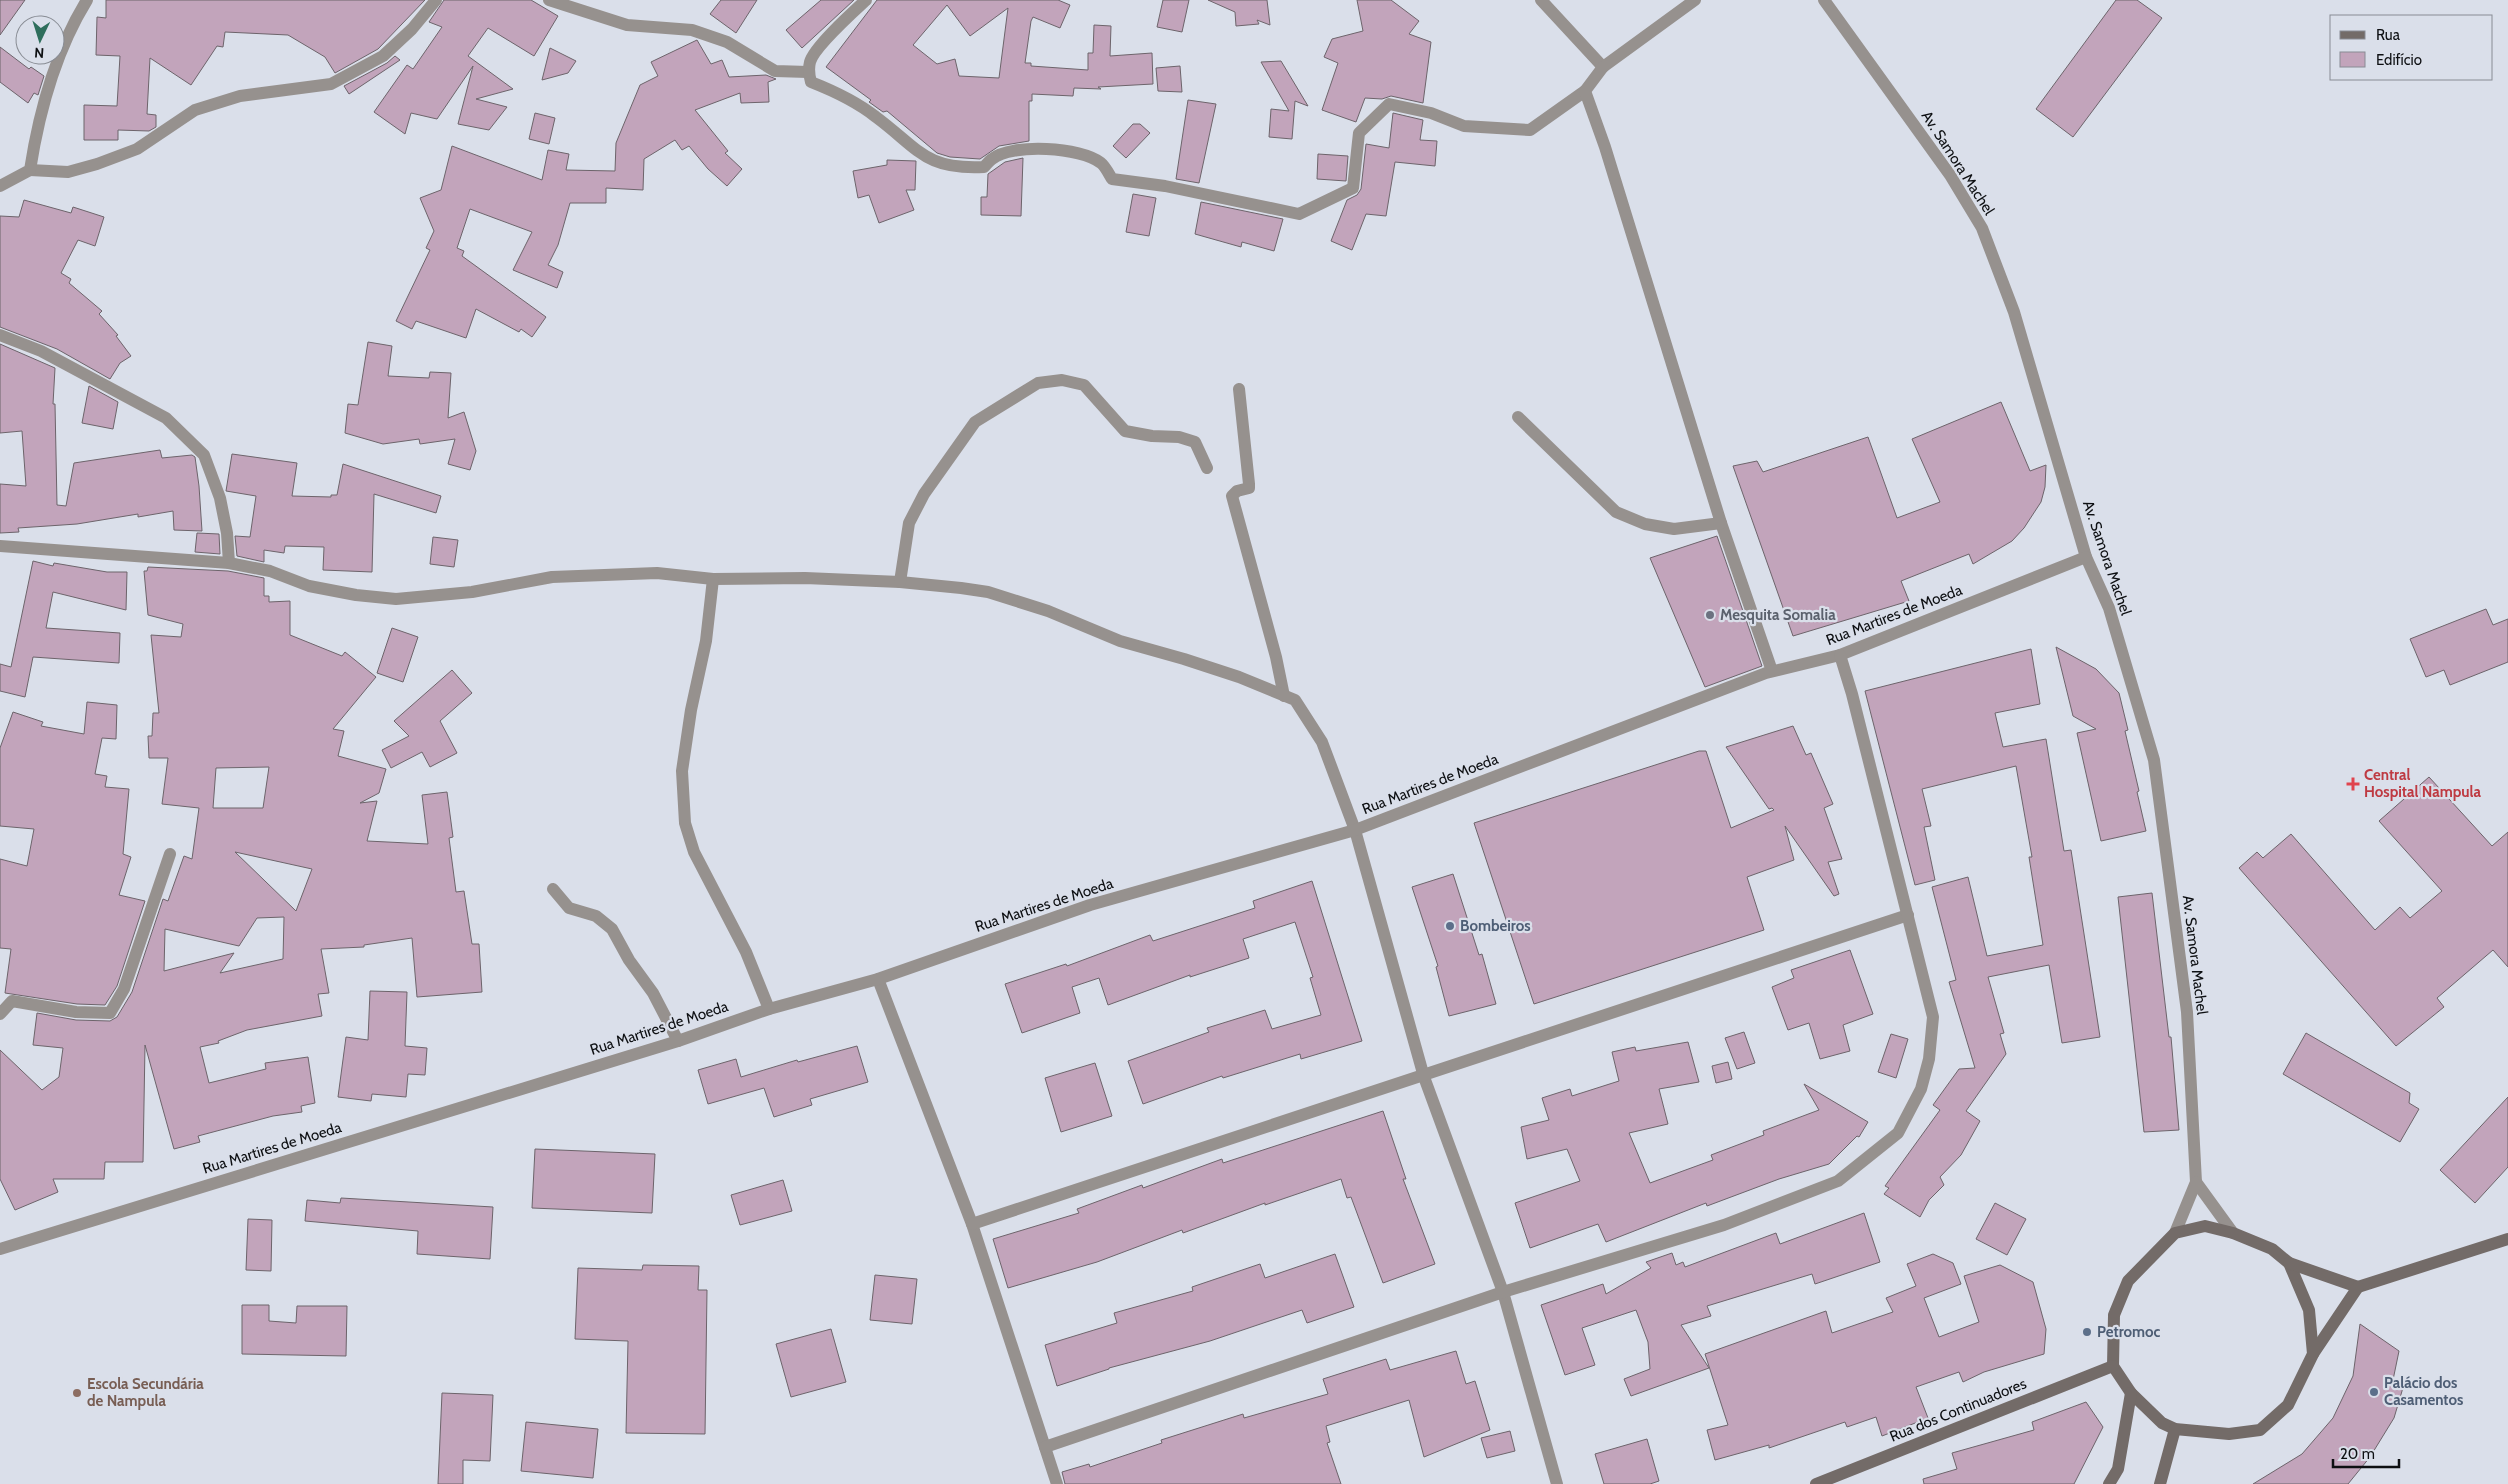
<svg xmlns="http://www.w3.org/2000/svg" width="2508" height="1484" font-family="Cabin,sans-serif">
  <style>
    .building { fill: #c2a4bb; stroke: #6d646b; fill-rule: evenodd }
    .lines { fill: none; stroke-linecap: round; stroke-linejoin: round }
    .street { stroke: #96918e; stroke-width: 12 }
    .secondary { stroke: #736b68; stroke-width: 12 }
    .worship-dot { fill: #6b7280; stroke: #dadfea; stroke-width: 2 }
    .health-dot { fill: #e0444e; stroke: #dadfea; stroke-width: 2 }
    .service-dot { fill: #5c6f8a; stroke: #dadfea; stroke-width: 2 }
    .education-dot { fill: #8d6e63; stroke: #dadfea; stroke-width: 2 }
    .labels { text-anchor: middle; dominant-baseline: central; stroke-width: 4.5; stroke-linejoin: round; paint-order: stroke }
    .street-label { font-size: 15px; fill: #0d0f12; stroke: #dadfea }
    .worship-label { font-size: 15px; font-weight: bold; fill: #5b616d; stroke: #dadfea; text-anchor: start }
    .health-label { font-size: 15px; font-weight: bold; fill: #be3a42; stroke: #dadfea; text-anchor: start }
    .service-label { font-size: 15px; font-weight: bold; fill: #4e5e75; stroke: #dadfea; text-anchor: start }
    .education-label { font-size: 15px; font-weight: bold; fill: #785e54; stroke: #dadfea; text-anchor: start }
  </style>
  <rect width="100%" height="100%" fill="#dadfea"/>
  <g class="building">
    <polygon points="0,0 25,0 0,35"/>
    <polygon points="106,0 425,0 378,49 335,73 325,57 288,35 225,32 223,47 217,46 191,85 150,58 147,114 156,115 156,127 149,131 118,130 118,140 84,140 84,105 117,106 120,56 96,55 97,17 106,18"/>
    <polygon points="444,0 531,0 558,16 534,56 488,28 468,56 513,89 476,99 507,107 489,130 458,124 473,66 437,119 411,113 405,134 374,112 407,65 413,69 442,27 429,22"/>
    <polygon points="721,0 757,0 736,33 710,14"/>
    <polygon points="821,0 854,0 802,48 786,30"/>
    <path d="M877,0H1058L1070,5L1060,28L1033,17L1031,21L1025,63H1031V66L1088,70V53H1093L1094,25L1111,26L1110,56L1152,53L1153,84L1098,87L1101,89L1074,88L1073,96L1032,94V101H1029V141L999,146L980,159L950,157L937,153L887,111L883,112L869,102L871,100L826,67ZM947,5L970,36L1008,8L999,78L959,76L955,59L937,64L913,45Z"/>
    <polygon points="1163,0 1189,0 1182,32 1157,27"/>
    <polygon points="1208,0 1267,0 1270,25 1257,20 1259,24 1236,26 1235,12"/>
    <polygon points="1357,0 1391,0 1419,21 1409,34 1431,42 1423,103 1391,96 1382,99 1365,98 1356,122 1322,110 1338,63 1324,57 1332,39 1363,31"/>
    <polygon points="2116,0 2137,0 2162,18 2073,137 2036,109"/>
    <polygon points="697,40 711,64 722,60 729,77 766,75 776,79 768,82 769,102 741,103 740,93 695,110 728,151 725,153 742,169 727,186 708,169 689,146 682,150 675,140 644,159 643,190 606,188 606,203 570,203 558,245 548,265 563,272 557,288 513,270 532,232 470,209 457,248 464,251 462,256 546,317 532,337 521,329 519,332 476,309 466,338 416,321 412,329 396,321 430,250 426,248 434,231 420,198 441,190 452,146 542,180 548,150 569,154 566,170 615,171 616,143 640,85 658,76 651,62"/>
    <polygon points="0,47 29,69 31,67 44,76 38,95 34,93 28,103 0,82"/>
    <polygon points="550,48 576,61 568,73 542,80"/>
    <polygon points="395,56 400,60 349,94 344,86 387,63"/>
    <polygon points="1281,61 1308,106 1295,101 1292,139 1269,137 1271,109 1289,111 1261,62"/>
    <polygon points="1180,66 1182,92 1158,91 1156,68"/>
    <polygon points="1188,100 1216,104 1199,183 1176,179"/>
    <polygon points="535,113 555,118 549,144 529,139"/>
    <polygon points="1393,113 1423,120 1420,140 1437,141 1435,166 1395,162 1386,216 1366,214 1352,250 1331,241 1347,200 1357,195 1361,189 1366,144 1389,148"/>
    <polygon points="1133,124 1140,124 1150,133 1126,158 1113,146"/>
    <polygon points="1318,154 1348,156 1346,181 1317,179"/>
    <polygon points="1023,158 1021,216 981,215 981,197 987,197 988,174 1005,162"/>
    <polygon points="887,160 916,161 915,190 906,190 914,210 879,223 869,195 858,198 853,171 887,165"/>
    <polygon points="1133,194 1156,198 1149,236 1126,232"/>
    <polygon points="24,200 71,213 73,207 104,217 95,246 78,240 61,273 71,279 69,283 102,311 99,314 118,335 116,336 131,356 120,363 110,379 57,349 0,327 0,216 19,217"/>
    <polygon points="1201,202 1283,219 1274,251 1242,242 1241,247 1195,234"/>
    <polygon points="368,342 392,346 388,376 429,378 430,372 451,373 448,418 464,412 476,451 470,470 448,464 455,439 420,444 419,439 383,444 345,433 348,404 358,405"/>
    <polygon points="0,344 55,368 53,404 55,404 57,505 66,506 74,463 160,450 162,458 192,455 195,457 199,486 202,531 174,530 173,511 138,517 138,514 77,524 18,528 19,532 0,533 0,484 26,486 22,431 0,433"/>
    <polygon points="89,386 118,402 113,429 82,423"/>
    <polygon points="2001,402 2030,471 2046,465 2045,487 2041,502 2024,528 2012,541 1973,564 1969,554 1901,581 1909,601 1793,636 1733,466 1757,461 1763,472 1868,437 1897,518 1940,502 1912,439"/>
    <polygon points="232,454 297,463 292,496 331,497 331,495 337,495 343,464 441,496 436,513 374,494 372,572 323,570 324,547 285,546 284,553 264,550 264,562 237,556 235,536 250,537 256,496 226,491"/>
    <polygon points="197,533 219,534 220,554 195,552"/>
    <polygon points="1717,536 1762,666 1705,687 1650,558"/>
    <polygon points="433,537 458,540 454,567 430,564"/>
    <polygon points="33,561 53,566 54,563 107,572 127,572 126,610 53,592 46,628 120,633 119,663 33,657 25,697 0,691 0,664 11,667"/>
    <path d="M148,567L228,571L264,578V596H269V602L290,601V635L342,656L345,652L376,677L333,729L344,731L338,756L386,769L379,793L360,803L377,801L367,841L428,844L422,795L447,792L453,837L449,838L456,892L464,891L472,944H479L482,992L417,997L412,938L364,945V947L321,949L329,993L318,994L322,1016L247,1030L218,1041L219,1043L200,1047L209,1083L266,1069L265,1063L308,1057L315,1103L301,1106L302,1112L273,1116L198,1136L200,1142L174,1149L145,1045L143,1162H105L104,1179H53L58,1192L15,1210L0,1179V1050L42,1090L59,1077L63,1048L33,1045L37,1013L76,1020L110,1021L117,1017L132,992L163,899L168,901L184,856L192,859L199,808L162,804L168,758H149L148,736H152L153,713H159L151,635L181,637L183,624L148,615L144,571H147ZM269,767L263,808H213L216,768ZM235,852L312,869L296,911ZM284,917L283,959L220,973L234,953L164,971L165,929L239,946L257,918Z"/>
    <polygon points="2486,609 2493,625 2508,619 2508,662 2450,685 2444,670 2426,677 2410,639"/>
    <polygon points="392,628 418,637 403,682 377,673"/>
    <polygon points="2056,647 2096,669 2119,693 2128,730 2125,731 2139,791 2137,792 2146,831 2101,841 2077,733 2096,729 2073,716"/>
    <polygon points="2031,649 2040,704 1995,713 2003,747 2046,739 2064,851 2071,850 2100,1037 2062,1043 2049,965 1988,977 2004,1033 2000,1034 2006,1054 1966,1111 1980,1121 1961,1155 1940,1177 1944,1185 1929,1200 1920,1217 1884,1194 1889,1188 1885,1186 1940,1110 1933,1105 1959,1069 1975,1068 1949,982 1956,980 1932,887 1968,877 1987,956 2043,945 2029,857 2032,857 2016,766 1922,789 1931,826 1924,827 1935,880 1915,885 1865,691"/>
    <polygon points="452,670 472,693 440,721 457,753 430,767 422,752 391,768 382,750 409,736 394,721"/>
    <polygon points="87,702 117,705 116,739 102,738 95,774 107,776 105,787 129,789 123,854 131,857 119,895 145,901 117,986 105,1005 77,1004 5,993 11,949 0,948 0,859 27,866 34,829 0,826 0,748 13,712 43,722 41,726 84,734"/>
    <polygon points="1793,726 1806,755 1811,753 1833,804 1824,808 1842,859 1828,862 1839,894 1834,896 1785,826 1794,860 1747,877 1764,930 1534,1004 1474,823 1699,751 1706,751 1731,828 1774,810 1772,808 1769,809 1726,747"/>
    <polygon points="2429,777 2492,846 2508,832 2508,967 2493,950 2437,998 2444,1007 2396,1046 2239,868 2257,852 2263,858 2291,834 2375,930 2400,907 2410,918 2442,891 2379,821"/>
    <polygon points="1453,874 1479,955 1482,954 1496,1004 1449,1016 1436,967 1438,966 1412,887"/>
    <polygon points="1312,881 1362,1041 1301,1059 1300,1054 1223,1078 1222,1076 1143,1104 1128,1061 1209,1032 1207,1028 1265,1010 1272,1029 1321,1015 1310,978 1313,977 1295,922 1243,939 1249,958 1190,977 1190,975 1108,1005 1099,978 1072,987 1080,1013 1022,1033 1005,984 1066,964 1067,966 1150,935 1153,941 1255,908 1253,901"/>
    <polygon points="2152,893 2169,1037 2171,1037 2179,1130 2144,1132 2118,897"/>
    <polygon points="1850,950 1873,1014 1843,1025 1850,1051 1820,1059 1809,1023 1788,1030 1772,987 1794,978 1791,970"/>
    <polygon points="370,991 407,992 405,1046 427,1048 425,1075 408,1074 406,1097 372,1094 371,1101 338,1097 346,1037 368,1040"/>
    <polygon points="1744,1032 1755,1063 1737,1069 1725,1038"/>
    <polygon points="2306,1033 2410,1093 2409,1103 2419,1109 2400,1142 2283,1074"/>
    <polygon points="1891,1034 1908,1039 1896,1078 1878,1072"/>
    <polygon points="1688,1042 1699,1082 1659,1089 1668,1124 1629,1133 1650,1183 1713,1160 1711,1155 1764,1135 1763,1131 1819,1110 1804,1084 1868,1122 1859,1137 1857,1136 1829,1164 1779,1179 1707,1206 1706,1203 1606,1242 1598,1224 1530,1248 1515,1203 1580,1181 1567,1149 1527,1159 1521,1127 1549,1120 1542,1098 1570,1089 1572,1096 1619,1081 1612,1052 1635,1047 1636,1051"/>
    <polygon points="857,1046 868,1082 810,1099 812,1105 774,1117 764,1088 708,1104 698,1070 736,1059 741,1077 797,1060 798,1062"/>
    <polygon points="1728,1062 1732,1079 1716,1083 1712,1066"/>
    <polygon points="1095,1063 1112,1116 1061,1132 1045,1078"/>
    <polygon points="2508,1097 2508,1167 2475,1203 2440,1170"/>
    <polygon points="1383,1111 1406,1179 1403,1179 1435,1264 1383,1283 1351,1197 1347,1198 1341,1179 1265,1205 1265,1203 1183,1233 1182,1230 1097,1262 1008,1288 993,1239 1079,1213 1077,1209 1142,1185 1143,1188 1222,1159 1223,1163"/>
    <polygon points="535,1149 655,1154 652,1213 532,1208"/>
    <polygon points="783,1180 792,1211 740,1225 731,1195"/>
    <polygon points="341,1198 493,1207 490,1259 417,1254 418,1231 305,1221 307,1200 340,1203"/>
    <polygon points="1995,1203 2026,1219 2007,1255 1976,1239"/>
    <polygon points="1864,1213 1880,1262 1815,1284 1812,1274 1707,1306 1711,1316 1681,1325 1709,1368 1631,1396 1624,1379 1650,1369 1648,1342 1636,1310 1582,1328 1595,1365 1565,1375 1541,1305 1603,1284 1606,1294 1651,1268 1646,1262 1672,1253 1676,1265 1683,1262 1685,1267 1776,1233 1780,1244"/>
    <polygon points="248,1219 272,1220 271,1271 246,1270"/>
    <polygon points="1335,1254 1354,1307 1307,1323 1302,1310 1210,1341 1109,1368 1109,1369 1057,1386 1045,1345 1117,1323 1114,1313 1193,1291 1192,1287 1260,1264 1265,1278"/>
    <polygon points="1933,1254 1953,1263 1961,1284 1924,1298 1939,1337 1979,1322 1964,1276 2000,1265 2033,1282 2046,1329 2044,1354 1984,1372 1963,1382 1959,1372 1916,1387 1928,1418 1882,1436 1876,1417 1847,1427 1845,1422 1769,1448 1769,1445 1715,1460 1707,1430 1728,1425 1705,1354 1826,1311 1832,1333 1893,1312 1886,1298 1916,1286 1907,1264"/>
    <polygon points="643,1265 699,1266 698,1290 707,1290 705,1434 626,1433 628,1341 575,1339 578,1268 642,1270"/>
    <polygon points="875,1275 917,1279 912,1324 870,1320"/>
    <polygon points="242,1305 269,1305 269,1321 296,1323 297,1306 347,1306 346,1356 242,1354"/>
    <polygon points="2360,1324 2399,1351 2393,1380 2405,1381 2394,1418 2370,1457 2348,1484 2253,1484 2302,1454 2333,1418 2353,1376"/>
    <polygon points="831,1329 846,1382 791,1397 776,1344"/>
    <polygon points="1456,1351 1466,1384 1475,1381 1490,1430 1424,1457 1409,1400 1326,1426 1330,1442 1327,1443 1341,1484 1065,1484 1062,1472 1089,1464 1090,1467 1162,1443 1161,1440 1243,1414 1244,1418 1328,1394 1323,1379 1386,1359 1390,1370"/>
    <polygon points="442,1393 493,1395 490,1461 463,1460 463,1484 438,1484"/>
    <polygon points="2086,1402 2103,1427 2074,1484 1924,1484 1923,1479 1957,1469 1952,1453 2034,1430 2032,1422"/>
    <polygon points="526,1422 598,1429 593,1478 521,1471"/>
    <polygon points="1510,1431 1515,1451 1487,1458 1481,1438"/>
    <polygon points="1647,1439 1659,1481 1650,1484 1604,1484 1595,1454"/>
  </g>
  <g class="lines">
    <g class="street">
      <polyline points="549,0 627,25 692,30 727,42 775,71 808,72"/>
      <path d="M866,0C853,12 814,47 810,62C808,70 809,75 811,82C834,91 857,102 876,117C919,149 925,170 984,167C986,165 989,161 992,159C1012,143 1081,147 1101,163C1105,166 1109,174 1112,179L1165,186L1299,214L1353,188L1359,133L1389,104L1431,113L1464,126L1530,130L1585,91"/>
      <polyline points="1541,0 1603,67"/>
      <polyline points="1695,0 1603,67 1585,91 1605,147 1721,523 1772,671"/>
      <polyline points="1824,0 1950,175 1982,228 2014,312 2086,557 2109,608 2154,760 2187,1012 2196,1182 2175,1233"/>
      <polyline points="30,170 68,172 97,164 137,149 195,110 240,96 331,84 383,56 412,29 436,0"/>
      <path d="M0,186L30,170C39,112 56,50 87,0"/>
      <polyline points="0,335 41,351 166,418 204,455 220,498 227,533 229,563"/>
      <polyline points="1239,389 1249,484 1249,488 1237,491 1232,496 1276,657 1284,696"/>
      <polyline points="1518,417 1616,512 1645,524 1674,529 1721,523"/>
      <polyline points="0,546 229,563 270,571 309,586 356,595 396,599 472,592 552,577 657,573 713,579 805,578 900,582 961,588 988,592 1048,611 1120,641 1184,659 1239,677 1295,700 1322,742 1355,830 1424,1077 1503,1292 1557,1484"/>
      <polyline points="713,579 706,641 691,710 682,771 685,823 694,852 746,952 769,1009"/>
      <polyline points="900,582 909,523 924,494 975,422 1038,383 1062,380 1084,385 1125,431 1152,436 1179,437 1195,442 1207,468"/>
      <polyline points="553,889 569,908 596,916 612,929 629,960 653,993 678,1041"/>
      <polyline points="878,979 972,1224 1057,1484"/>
      <polyline points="0,1014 12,1001 76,1012 110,1013 124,989 170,854"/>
      <polyline points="2196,1182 2233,1233"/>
      <polyline points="972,1224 1908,915"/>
      <polyline points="0,1249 678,1041 769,1009 878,979 1090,905 1355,830 1766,673 1840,655 2086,557"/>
      <polyline points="1045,1447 1503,1292 1724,1225 1838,1181 1898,1133 1921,1089 1929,1059 1933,1017 1852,694 1840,655"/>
    </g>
    <g class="secondary">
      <polygon points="2205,1226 2233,1233 2272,1249 2289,1263 2309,1310 2313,1354 2288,1405 2260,1430 2229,1434 2175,1429 2162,1423 2131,1393 2113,1366 2114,1315 2128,1281 2175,1233"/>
      <polyline points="2289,1263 2358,1287"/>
      <polyline points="2358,1287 2508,1239"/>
      <polyline points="2313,1354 2358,1287"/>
      <polyline points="1816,1484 2113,1366"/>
      <polyline points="2109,1484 2118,1469 2131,1393"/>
      <polyline points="2160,1484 2175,1429"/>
    </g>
  </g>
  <circle class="worship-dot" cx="1710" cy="615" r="5"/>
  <path class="health-dot" d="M2350.5 776.5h5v5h5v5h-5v5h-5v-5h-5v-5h5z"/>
  <g class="service-dot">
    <circle cx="1450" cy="926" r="5"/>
    <circle cx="2087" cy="1332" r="5"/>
    <circle cx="2374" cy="1392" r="5"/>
  </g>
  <circle class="education-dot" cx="77" cy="1393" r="5"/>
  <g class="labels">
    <g class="street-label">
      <text transform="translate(1958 163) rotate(57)">Av. Samora Machel</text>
      <text transform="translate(2107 558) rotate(71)">Av. Samora Machel</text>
      <text transform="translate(1894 615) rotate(-21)">Rua Martires de Moeda</text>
      <text transform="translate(1430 784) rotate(-21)">Rua Martires de Moeda</text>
      <text transform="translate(1044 905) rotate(-18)">Rua Martires de Moeda</text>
      <text transform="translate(2195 955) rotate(83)">Av. Samora Machel</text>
      <text transform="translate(659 1028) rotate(-18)">Rua Martires de Moeda</text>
      <text transform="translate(272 1148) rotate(-17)">Rua Martires de Moeda</text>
      <text transform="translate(1958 1410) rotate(-22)">Rua dos Continuadores</text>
    </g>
    <g class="worship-label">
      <text x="1720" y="615">Mesquita Somalia</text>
    </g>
    <g class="health-label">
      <text x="2364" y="775">Central<tspan x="2364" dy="17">Hospital Nampula</tspan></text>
    </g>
    <g class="service-label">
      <text x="1460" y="926">Bombeiros</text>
      <text x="2097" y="1332">Petromoc</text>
      <text x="2384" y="1383">Palácio dos<tspan x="2384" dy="17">Casamentos</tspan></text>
    </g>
    <g class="education-label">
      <text x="87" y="1384">Escola Secundária<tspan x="87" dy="17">de Nampula</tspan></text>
    </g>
  </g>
  <rect x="2330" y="15" width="162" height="65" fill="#dadfea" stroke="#888c94"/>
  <rect x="2340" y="31" width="25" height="8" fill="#736b68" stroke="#888c94"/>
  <text x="2376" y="40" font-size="15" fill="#0d0f12">Rua</text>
  <rect x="2340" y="52" width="25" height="15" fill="#c2a4bb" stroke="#888c94"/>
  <text x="2376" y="65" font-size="15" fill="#0d0f12">Edifício</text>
  <g transform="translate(40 40) rotate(184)"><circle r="24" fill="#dadfea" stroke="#888c94"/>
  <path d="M0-4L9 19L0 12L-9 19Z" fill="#2e6e5c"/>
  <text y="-8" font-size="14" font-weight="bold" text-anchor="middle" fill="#0d0f12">N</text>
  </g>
  <path d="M2333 1459v8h66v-8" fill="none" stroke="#0d0f12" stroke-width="2.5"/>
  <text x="2340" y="1459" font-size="15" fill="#0d0f12" stroke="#dadfea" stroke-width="4" paint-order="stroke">20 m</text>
</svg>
